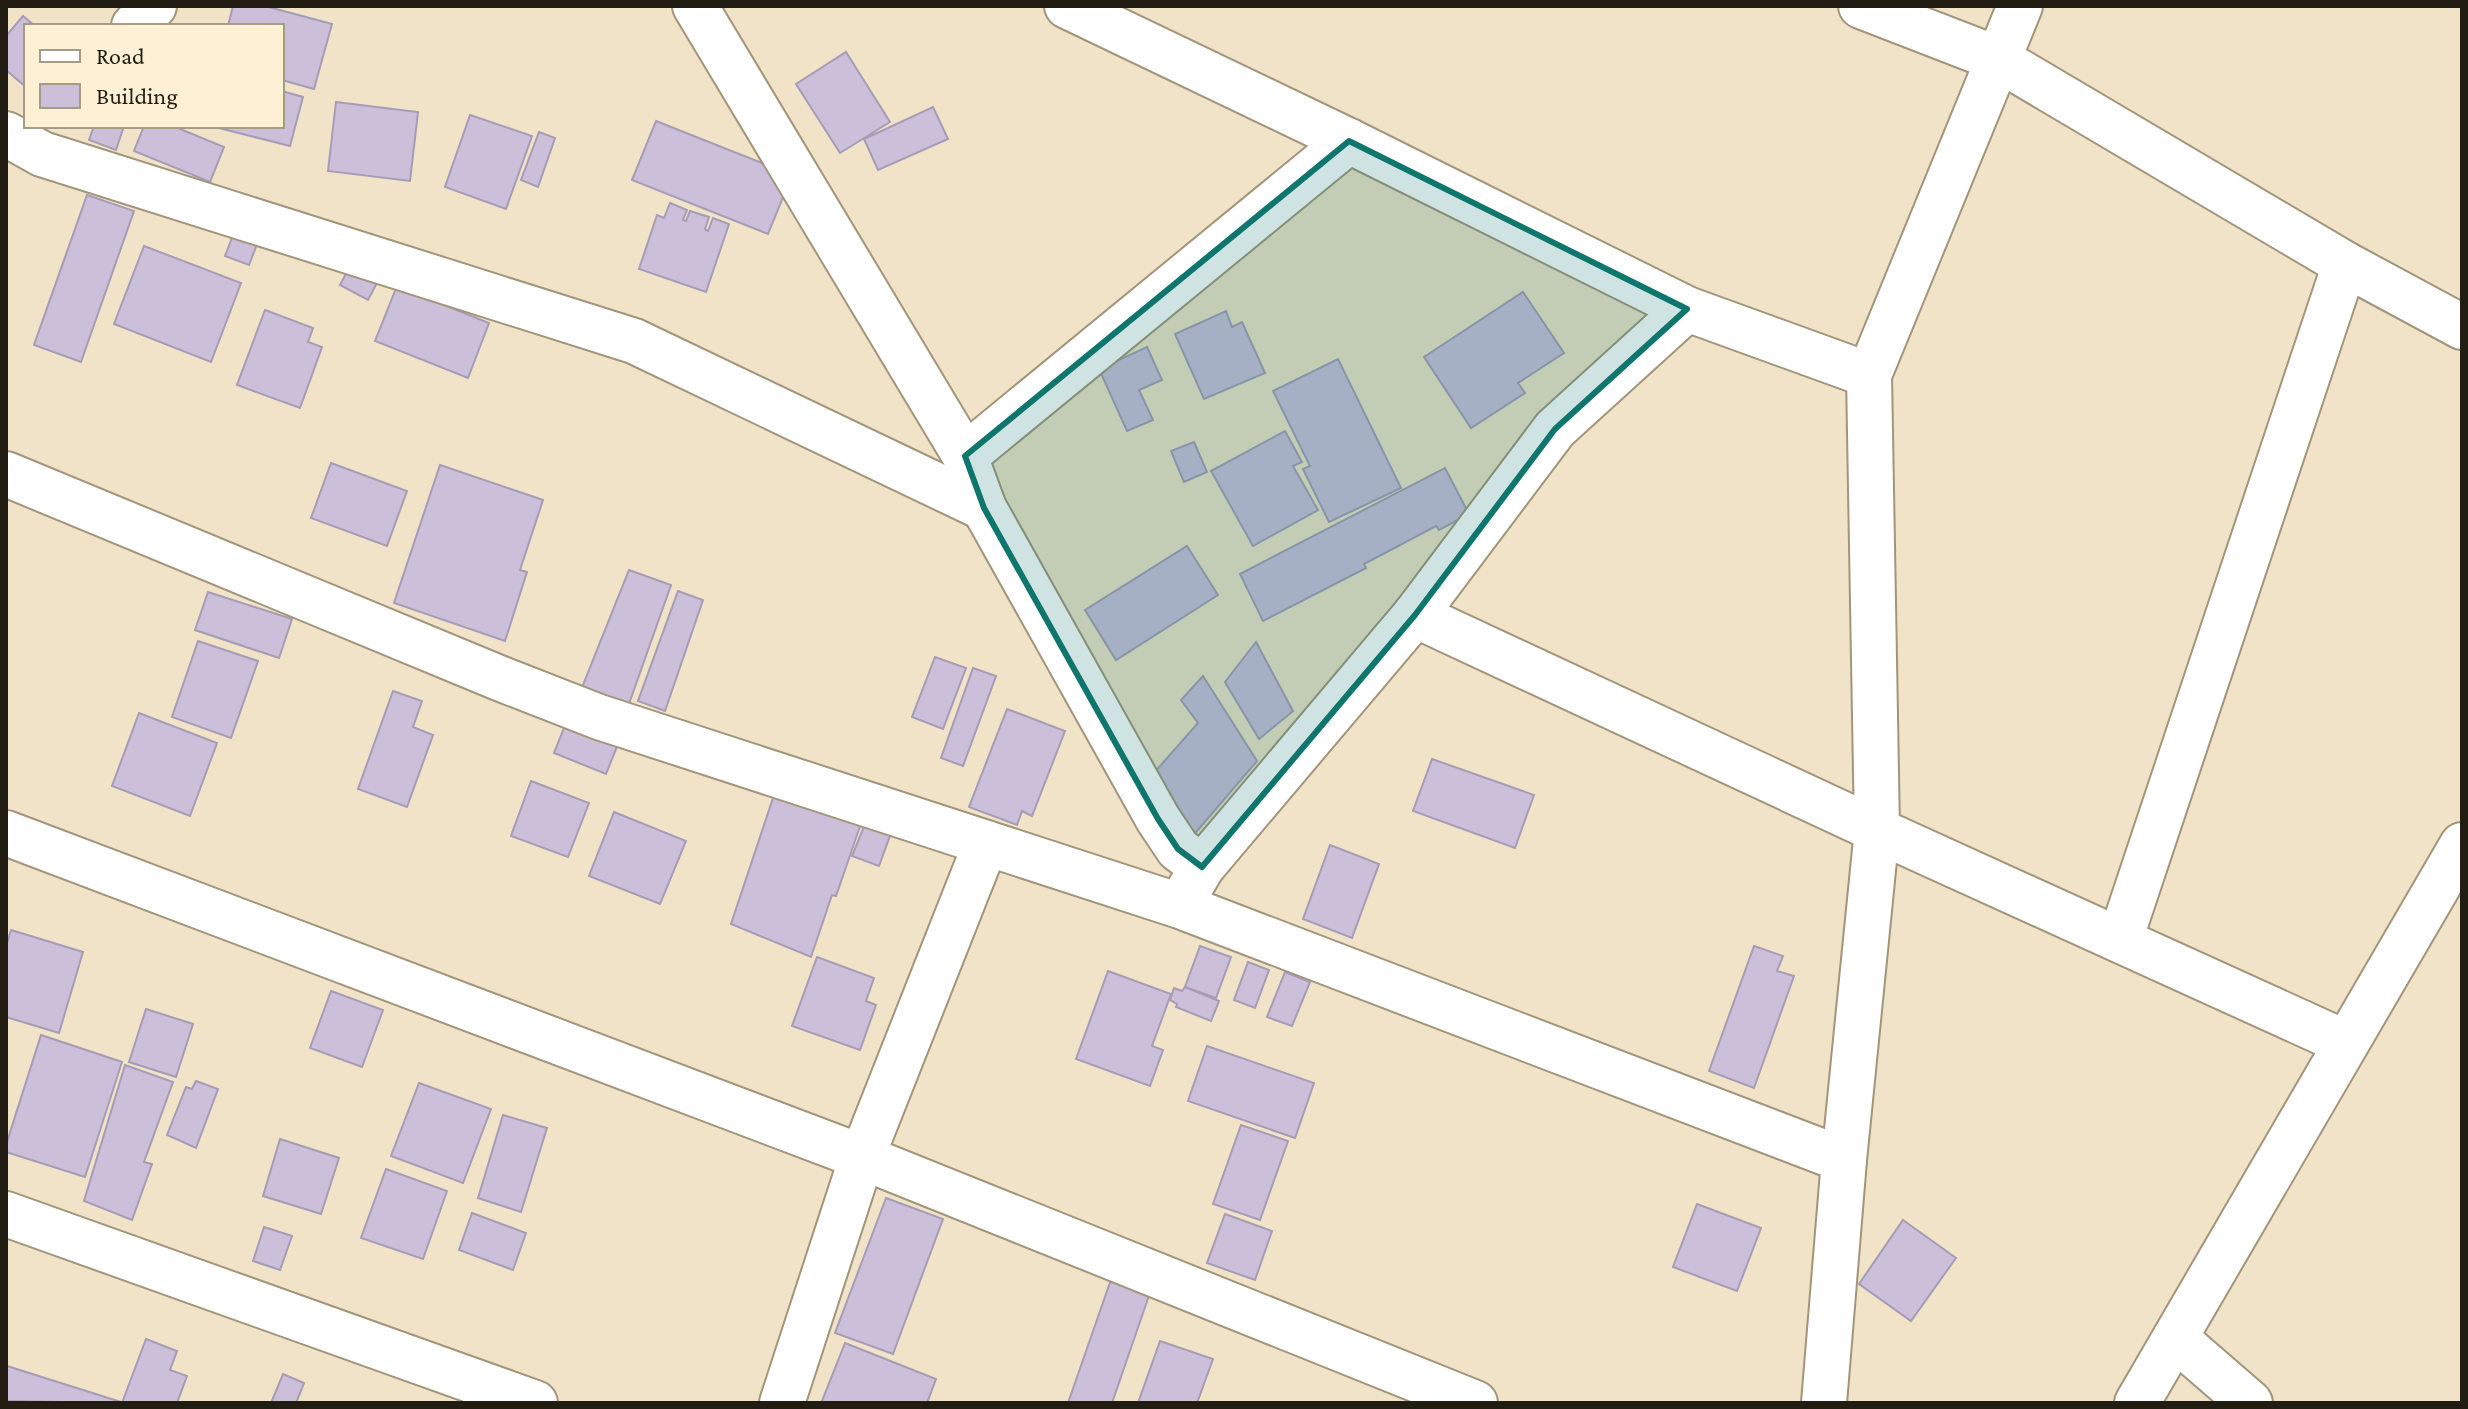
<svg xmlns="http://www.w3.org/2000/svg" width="2468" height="1409" font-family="'Crimson Pro',serif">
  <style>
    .building { fill: #cbbfda; stroke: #a79cb6; stroke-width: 2 }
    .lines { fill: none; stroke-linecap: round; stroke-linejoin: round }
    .minor-casing { stroke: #a2957c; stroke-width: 48 }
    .minor { stroke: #fff; stroke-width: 44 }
    .marked { fill: #0f766e; fill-opacity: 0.2; stroke: #0f766e; stroke-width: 6; stroke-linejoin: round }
  </style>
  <rect width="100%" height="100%" fill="#f0e3c7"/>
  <g class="building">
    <polygon points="233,6 265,6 332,24 314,89 282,80 282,26 228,26"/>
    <polygon points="23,16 35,26 26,26 26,87 6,70 6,36"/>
    <polygon points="846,52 890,122 840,153 796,84"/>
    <polygon points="282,91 303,97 290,146 211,126 282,126"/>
    <polygon points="336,102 418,112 410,181 328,171"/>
    <polygon points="933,107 948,139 878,170 864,139"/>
    <polygon points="470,115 532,136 506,209 445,187"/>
    <polygon points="656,121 792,175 768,234 632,180"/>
    <polygon points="94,126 124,126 116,150 89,140"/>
    <polygon points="144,126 173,126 224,147 210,182 134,151"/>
    <polygon points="539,132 555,138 538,187 521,180"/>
    <polygon points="87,195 134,211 81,362 34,345"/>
    <polygon points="670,203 687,210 683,220 686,221 690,211 709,217 705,229 708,231 713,218 729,224 706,292 639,269 657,215 664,218"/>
    <polygon points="235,230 259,239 249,265 225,256"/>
    <polygon points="144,246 241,283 211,362 114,324"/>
    <polygon points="350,266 378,281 368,300 340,285"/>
    <polygon points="397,286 489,323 468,378 375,341"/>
    <polygon points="1523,292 1564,353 1518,383 1525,393 1471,428 1424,357"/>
    <polygon points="265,310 313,328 308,342 322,347 300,408 237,385"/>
    <polygon points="1226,311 1232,327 1242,322 1265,373 1204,399 1175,334"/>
    <polygon points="1147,347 1162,380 1139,390 1153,420 1127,431 1099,369"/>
    <polygon points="1338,359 1401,488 1329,522 1303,469 1310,466 1273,391"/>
    <polygon points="1285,431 1302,462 1293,466 1318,510 1253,546 1211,471"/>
    <polygon points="1194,442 1207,472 1184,482 1171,451"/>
    <polygon points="331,463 407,491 387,546 311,518"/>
    <polygon points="440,465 543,500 520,570 527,572 505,641 394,603"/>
    <polygon points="1445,468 1469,514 1439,530 1436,526 1364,564 1366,568 1263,621 1240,574"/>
    <polygon points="1187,546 1218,595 1116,660 1085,610"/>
    <polygon points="629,570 671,585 624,718 577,700"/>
    <polygon points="678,591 703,600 665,711 638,701"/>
    <polygon points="208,592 292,619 279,658 195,630"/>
    <polygon points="198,641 258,661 231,738 172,717"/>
    <polygon points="1256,642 1293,711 1259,739 1225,682"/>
    <polygon points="935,657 966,668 943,729 912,717"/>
    <polygon points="973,668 996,676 963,766 941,758"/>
    <polygon points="1203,676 1257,761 1185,845 1146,782 1198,723 1181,700"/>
    <polygon points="393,691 422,701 413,727 433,735 407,807 358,789"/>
    <polygon points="1007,709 1065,731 1032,816 1022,811 1017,825 969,807"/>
    <polygon points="139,713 217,743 190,816 112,786"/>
    <polygon points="570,713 622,734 606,774 554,753"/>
    <polygon points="1432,759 1534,795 1515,848 1413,811"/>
    <polygon points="779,780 866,809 836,896 832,895 811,957 731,924"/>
    <polygon points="531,781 589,803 568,857 511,836"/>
    <polygon points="614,812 686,841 660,904 589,876"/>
    <polygon points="865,824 891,833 879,866 852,856"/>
    <polygon points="1330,845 1379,864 1352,938 1303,919"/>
    <polygon points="11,930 83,952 59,1033 6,1017 6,947"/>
    <polygon points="1200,946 1231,957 1216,998 1185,987"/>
    <polygon points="1754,946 1783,956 1777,971 1794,976 1754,1088 1709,1071"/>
    <polygon points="817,957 874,978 866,1001 876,1005 860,1050 792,1026"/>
    <polygon points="1248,962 1269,970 1255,1008 1234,1000"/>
    <polygon points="1108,971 1171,994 1152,1046 1163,1050 1150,1086 1076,1059"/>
    <polygon points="1285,972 1310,982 1292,1026 1267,1017"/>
    <polygon points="1185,987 1219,1001 1211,1021 1176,1007 1177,1004 1170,1000 1174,988 1182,991"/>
    <polygon points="331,991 383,1010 362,1067 310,1048"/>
    <polygon points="146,1009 193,1024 176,1077 129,1062"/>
    <polygon points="41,1035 122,1062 85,1177 6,1152 6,1145"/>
    <polygon points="1207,1046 1314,1083 1295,1138 1188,1101"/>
    <polygon points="125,1065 173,1082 144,1162 152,1164 132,1220 84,1201"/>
    <polygon points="196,1081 218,1089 196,1148 167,1135 186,1087 192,1089"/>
    <polygon points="419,1083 491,1109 463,1183 391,1156"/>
    <polygon points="503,1115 547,1128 521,1212 478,1198"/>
    <polygon points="1241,1125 1288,1141 1260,1220 1213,1204"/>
    <polygon points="280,1139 339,1158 321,1214 263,1196"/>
    <polygon points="386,1169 447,1191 423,1259 361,1238"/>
    <polygon points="886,1198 943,1219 893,1354 835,1333"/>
    <polygon points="1697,1204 1761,1228 1737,1291 1673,1267"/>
    <polygon points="472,1213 526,1233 513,1270 459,1250"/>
    <polygon points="1225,1214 1272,1231 1255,1280 1207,1263"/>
    <polygon points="1903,1220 1956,1258 1911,1321 1859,1284"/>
    <polygon points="264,1227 292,1236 280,1270 253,1261"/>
    <polygon points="1114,1271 1153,1284 1112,1403 1068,1403"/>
    <polygon points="146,1339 177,1351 170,1370 187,1376 177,1403 122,1403"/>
    <polygon points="1160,1341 1213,1359 1197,1403 1138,1403"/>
    <polygon points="845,1343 936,1379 927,1403 827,1403 822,1401"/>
    <polygon points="7,1366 121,1402 120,1403 6,1401"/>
    <polygon points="283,1374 304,1383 296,1403 271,1403"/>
  </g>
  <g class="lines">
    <g class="minor-casing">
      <g id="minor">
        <polyline points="695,6 965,456 984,508 1158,819 1178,849 1202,867"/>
        <polyline points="1067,6 1349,141 1687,309 1869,375"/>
        <polyline points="1861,6 1998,59 2345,264 2462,327"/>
        <polyline points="134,26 154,6"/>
        <polyline points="6,134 42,154 634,341 984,508"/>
        <polyline points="965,456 1349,141"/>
        <polyline points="6,474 499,678 599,717 1180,906 1844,1160"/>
        <polyline points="1415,615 1877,830 2346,1043"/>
        <polyline points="6,833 862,1157 1475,1403"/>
        <polyline points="1187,893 1202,867 1415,615 1555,429 1687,309"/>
        <polyline points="2120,940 2345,264"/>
        <polyline points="6,1214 535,1403"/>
        <polyline points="2175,1338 2250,1403"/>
        <polyline points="782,1403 862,1157 986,843"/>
        <polyline points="1824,1403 1844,1160 1877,830 1869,375 2020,6"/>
        <polyline points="2137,1403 2462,845"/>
      </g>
    </g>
    <use href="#minor" class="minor"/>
  </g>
  <path class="marked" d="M1349,141L1687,309L1555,429L1415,615L1202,867L1178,849L1158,819L984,508L965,456Z"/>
  <rect width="2468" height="1409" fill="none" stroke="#221d13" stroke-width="16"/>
  <rect x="24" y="24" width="260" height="104" fill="#fdf0d4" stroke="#a59c87" stroke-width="2"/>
  <rect x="40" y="50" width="40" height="12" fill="#ffffff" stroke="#a59c87" stroke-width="2"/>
  <text x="96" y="64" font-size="24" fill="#221d13">Road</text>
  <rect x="40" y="84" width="40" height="24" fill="#cbbfda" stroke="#a59c87" stroke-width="2"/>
  <text x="96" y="104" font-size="24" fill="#221d13">Building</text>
</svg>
